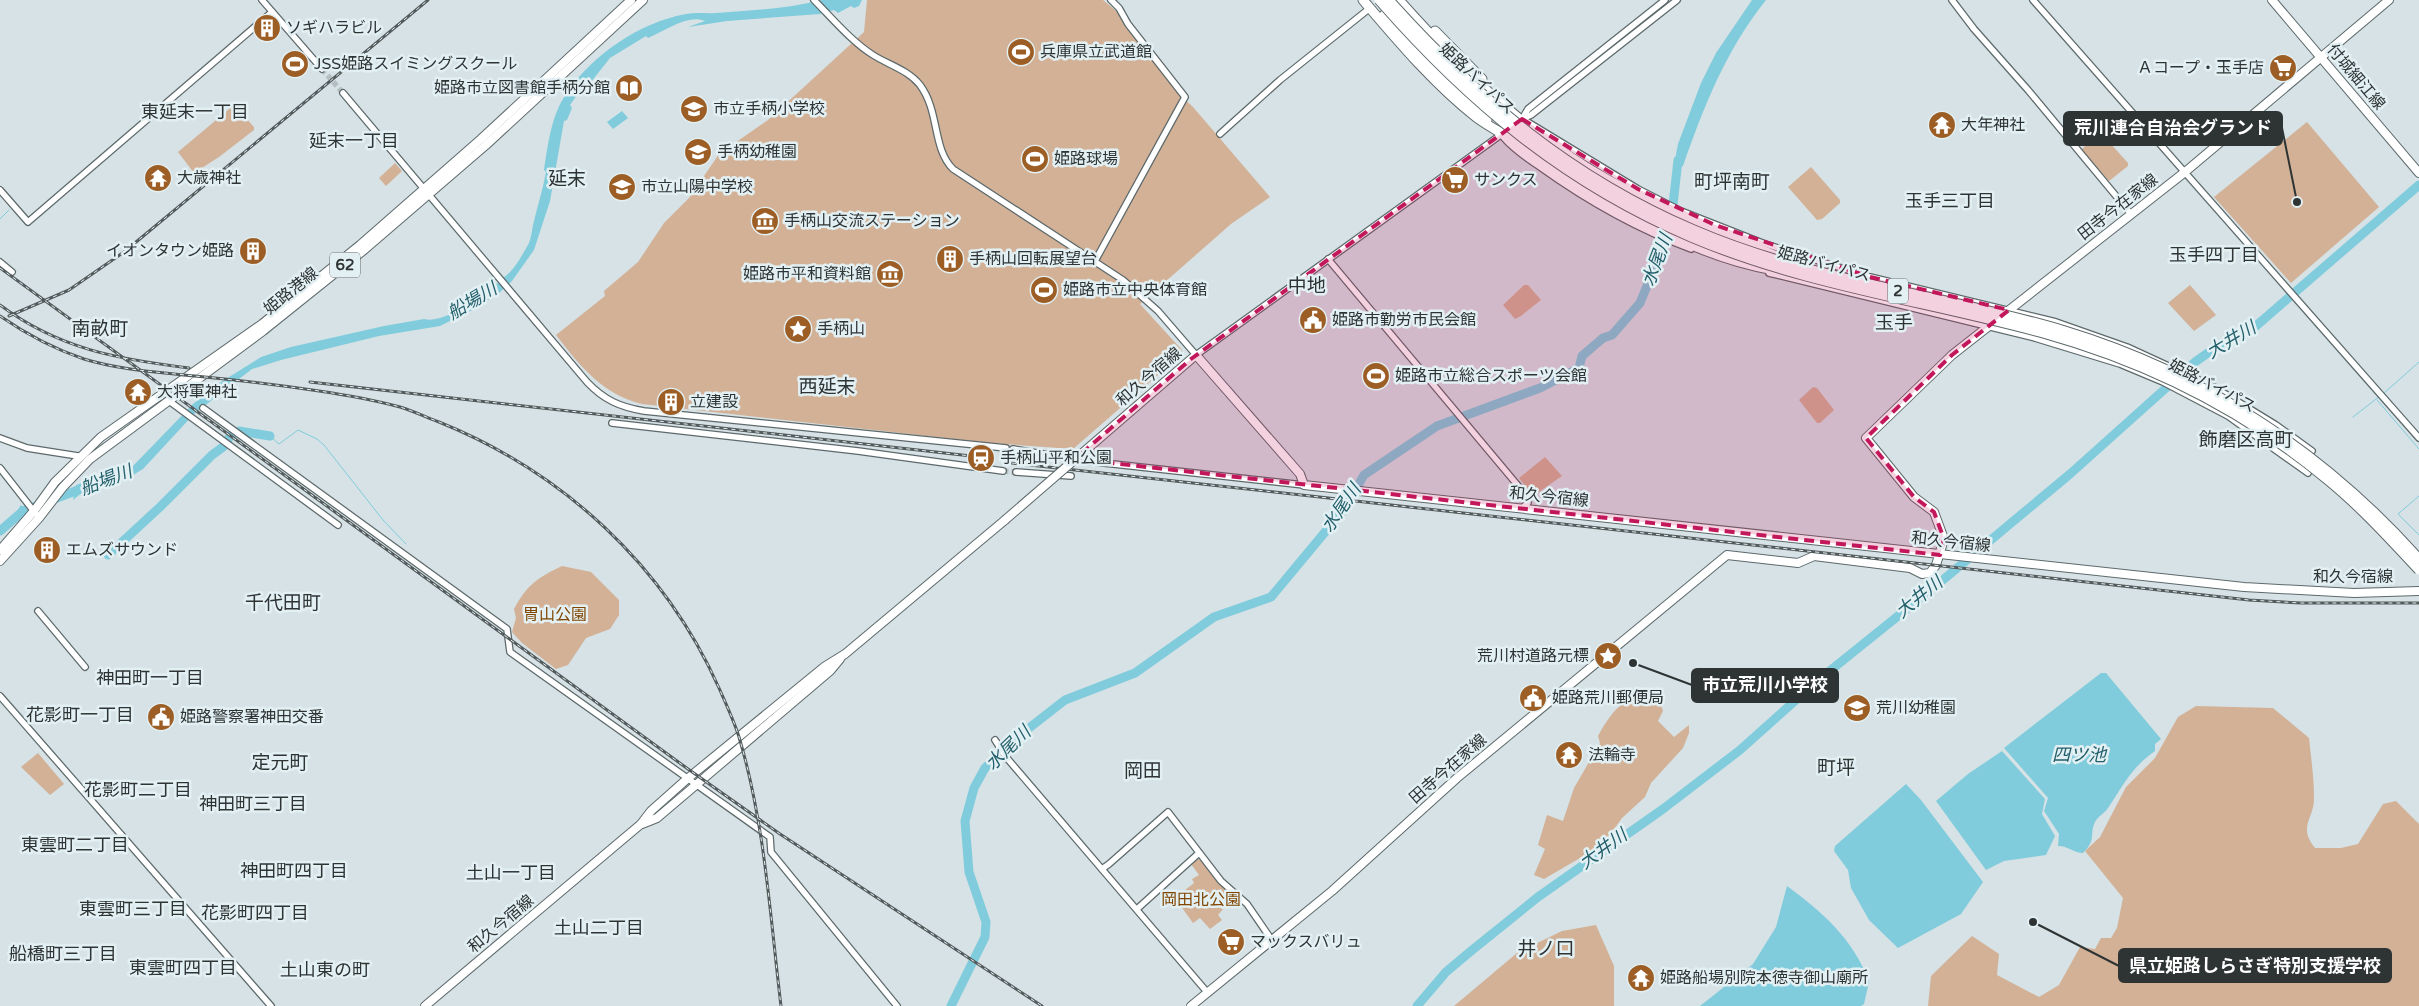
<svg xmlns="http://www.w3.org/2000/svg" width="2419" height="1006" font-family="'Varela Round','Noto Sans JP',sans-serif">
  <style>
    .green { fill: #d3b196 }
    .water { fill: #81ccdc }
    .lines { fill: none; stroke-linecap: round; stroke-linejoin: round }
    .stream { stroke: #81ccdc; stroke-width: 1 }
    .river { stroke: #81ccdc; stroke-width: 9 }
    .minor-tunnel { stroke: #b4bfc2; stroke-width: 5.5; stroke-dasharray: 5.5 3; stroke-linecap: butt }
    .minor-casing { stroke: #5d696b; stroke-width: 8 }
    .major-casing { stroke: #5d696b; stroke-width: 10 }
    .highway-casing { stroke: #5d696b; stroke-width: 11 }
    .minor { stroke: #fff; stroke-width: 5.5 }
    .major { stroke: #fff; stroke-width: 8 }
    .highway { stroke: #fff; stroke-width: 9 }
    .rail-casing { stroke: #535a5b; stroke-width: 3 }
    .rail { stroke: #e3f0f3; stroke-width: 1; stroke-dasharray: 4; stroke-linecap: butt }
    .major-bridge-casing { stroke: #5d696b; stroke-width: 10; stroke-linecap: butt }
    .highway-bridge-casing { stroke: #5d696b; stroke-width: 11; stroke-linecap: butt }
    .major-bridge { stroke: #fff; stroke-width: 8 }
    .highway-bridge { stroke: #fff; stroke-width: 9 }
    .marked { fill: #c2185b; fill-opacity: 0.2; stroke: #c2185b; stroke-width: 4; stroke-dasharray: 10 6; stroke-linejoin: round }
    .labels { text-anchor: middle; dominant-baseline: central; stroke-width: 5; stroke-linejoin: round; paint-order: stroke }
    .shield { fill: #e3f0f3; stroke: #646c6d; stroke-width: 1 }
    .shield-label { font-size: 15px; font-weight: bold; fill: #2e3334 }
    .poi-label { font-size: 16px; fill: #2e3334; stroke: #e3f0f3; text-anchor: start }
    .street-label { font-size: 16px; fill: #2e3334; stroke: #e3f0f3 }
    .park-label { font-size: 16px; fill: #814500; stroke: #e3f0f3 }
    .neighbourhood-label { font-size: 18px; fill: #2e3334; stroke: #e3f0f3 }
    .water-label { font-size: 18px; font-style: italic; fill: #225f6b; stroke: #e3f0f3 }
    .quarter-label { font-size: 19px; fill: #2e3334; stroke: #e3f0f3 }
    .leader { fill: none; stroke: #2e3334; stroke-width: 2 }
    .callout-dot { fill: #2e3334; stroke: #e3f0f3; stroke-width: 2 }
    .callout { fill: #2e3334; stroke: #2e3334; stroke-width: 2 }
    .callout-label { font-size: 18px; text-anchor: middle; font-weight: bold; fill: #fff }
  </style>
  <rect width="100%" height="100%" fill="#d6e2e5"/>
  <g class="green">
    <path d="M867,0H1103L1121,15L1125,24L1179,94L1193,107L1270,197L1231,224L1140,304L1182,350L1181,355L1073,449L990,443L642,404C602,394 581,367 556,335L605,296L604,291L638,262L664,223L689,198L719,154L768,120L864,32Z"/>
    <polygon points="234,105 254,127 254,130 219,157 194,173 178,152"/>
    <polygon points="2307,122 2379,207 2291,283 2214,197"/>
    <polygon points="2100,132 2128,163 2128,166 2109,181 2081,150"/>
    <polygon points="395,163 402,171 386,186 379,178"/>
    <polygon points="1811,167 1840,200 1840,203 1822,219 1817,220 1788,187"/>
    <polygon points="1524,285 1528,285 1541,300 1521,316 1515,319 1503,305"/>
    <polygon points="2190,285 2216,315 2194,331 2168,303"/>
    <polygon points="1813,387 1817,388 1834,410 1820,423 1817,423 1799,400"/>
    <polygon points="1545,457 1562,476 1533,496 1519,478"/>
    <path d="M562,566L591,572L619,600V615L610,629L586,638L568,665L556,669L522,643L512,632L516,618L514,609C527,585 537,578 562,566Z"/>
    <path d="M1647,695C1656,697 1661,702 1663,711L1658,721L1674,737L1689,725V733L1683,748L1651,783L1645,797L1622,818L1607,839L1599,847L1544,879L1534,875L1545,849L1538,845L1547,815L1563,821L1574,788L1600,743L1598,736C1609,716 1623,695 1647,695Z"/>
    <path d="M2196,706L2273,708L2309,738C2311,758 2314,777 2314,797C2315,818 2297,826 2315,848H2341L2358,844L2383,804L2396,801L2419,824V1006H1928L1931,976L1972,936L1999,954L1997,975L2039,997L2059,985L2080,947L2095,949L2101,938H2111L2117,928L2123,898L2085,851L2100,837L2126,787L2155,758L2178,717Z"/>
    <polygon points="38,753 64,784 50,795 21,767"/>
    <polygon points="1196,859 1202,860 1228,891 1219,901 1224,908 1218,915 1222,920 1210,929 1200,918 1193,923 1175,898 1194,883 1192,879 1199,875 1191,864"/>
    <polygon points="1596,925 1614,966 1614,1006 1454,1006 1517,953 1562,931"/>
  </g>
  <g class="water">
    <path d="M822,0H862L859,6L854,8L851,6L838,13L834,10L820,14L727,21L688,27L705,21C688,14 665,31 648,38L646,36L610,58L583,92L577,95L570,105L572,108L567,120L564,121L550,201L534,250L512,281L499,293L474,309L440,326L379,336L281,360L252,369L194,414L143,469L125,480L114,483L111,481L84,491L73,500L76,485L133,466L193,404L221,382L261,357L291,347L384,326L424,319C447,325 493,288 510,272C517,265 524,252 529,243C532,235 532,228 534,221C538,204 543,189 546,172L544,170C548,145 551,116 566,94C592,55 640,22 686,14C696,12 706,14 716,13C751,10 787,9 822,0Z"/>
    <path d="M1752,0H1766C1726,50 1704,106 1683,166L1677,170L1676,154L1678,144L1701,83L1716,53Z"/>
    <polygon points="622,111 628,118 613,129 607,122"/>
    <polygon points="21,505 28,512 28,516 9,525 0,533 0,526 15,514"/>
    <path d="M2101,673H2106L2161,739L2155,744V751C2131,768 2124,784 2108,808C2105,813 2098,816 2095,822C2089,835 2097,839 2083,853C2074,853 2068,846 2058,846L2059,834L2044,811L2048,798L2004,748Z"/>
    <polygon points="2002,751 2045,799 2042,814 2055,836 2046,855 2004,861 1986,870 1936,801 1968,774"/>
    <polygon points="1906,784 1921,800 1983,882 1961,914 1898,948 1869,920 1851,888 1848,870 1834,851 1835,846"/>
    <path d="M1787,886C1821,911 1854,939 1869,982L1864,1004L1861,1006H1700L1753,964L1776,927Z"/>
  </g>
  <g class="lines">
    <g class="stream">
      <polyline points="0,219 9,210"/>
      <polyline points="2383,394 2419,362"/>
      <polyline points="2377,400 2419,449"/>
      <polyline points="2353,417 2380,396"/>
      <polyline points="270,436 279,444 298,430 317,439 324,445 383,520 406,544"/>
      <polyline points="2419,496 2398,514 2419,535"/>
    </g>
    <g class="river">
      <polyline points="1672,214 1678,160"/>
      <polyline points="0,531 23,511 86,487"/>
      <polyline points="108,555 160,507 212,455 223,447 231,435 239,431 270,436"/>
      <polyline points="951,1006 985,937 986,922 969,872 965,821 974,788 985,768 1024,732 1065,700 1135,673 1214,617 1271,597 1345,508 1364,475 1437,426 1540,388 1579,368 1582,356 1603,338 1612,335 1640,303 1669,232"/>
      <polyline points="1417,1006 1446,972 1471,951 1538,897 1663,809 1740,750 1816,682 1944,579 2070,474 2195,362 2222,343 2256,326 2419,185"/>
    </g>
    <g class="minor-tunnel">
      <polyline points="322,69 343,93"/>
      <polyline points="1003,471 1016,472"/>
    </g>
    <g class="minor-casing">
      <g id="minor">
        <polyline points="262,0 322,69"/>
        <path d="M814,0C832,18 851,41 873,55C889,65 908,70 920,85C940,112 932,148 953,169L1123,280L1158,311L1196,355L1513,126"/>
        <polyline points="1952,0 1974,29 2028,90 2131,214"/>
        <polyline points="2033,0 2419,438"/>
        <path d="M343,93L587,382C604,400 620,407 644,411L1006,448"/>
        <polyline points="1522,119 1528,109 1665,0"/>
        <polyline points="1520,120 1531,115 1677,0"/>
        <polyline points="1526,121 1638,189 1681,211 1765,244 1870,277 2056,322 2127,347 2214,387 2276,425 2312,451"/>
        <polyline points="1220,134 1280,80 1370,8"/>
        <path d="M1504,138C1514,150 1527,158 1540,167C1586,200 1637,229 1691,249"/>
        <polyline points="0,190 28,222 272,12"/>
        <polyline points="1328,259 1525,494 1528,503 1522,508"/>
        <polyline points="1095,261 1185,97 1128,24 1119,8 1111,0"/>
        <polyline points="0,262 12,272"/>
        <polyline points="1769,273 2035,338 2120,364 2163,382 2228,416 2308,473"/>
        <polyline points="169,401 338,525"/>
        <polyline points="203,408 507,629 510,652 770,837 771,852 897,1006"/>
        <polyline points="612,423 858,451 1003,471"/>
        <polyline points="0,438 27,448 78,456"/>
        <polyline points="1013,449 1086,461 1304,485"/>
        <polyline points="0,468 36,514"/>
        <polyline points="1016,472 1071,476"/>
        <polyline points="38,611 85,667"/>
        <polyline points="0,696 271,1006"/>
        <polyline points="995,740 1006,757 1207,992"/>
        <polyline points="1102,869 1109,864 1168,812 1221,881 1247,904 1271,939"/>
        <polyline points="1137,909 1199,853"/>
      </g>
    </g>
    <g class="major-casing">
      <g id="major">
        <polyline points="2272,0 2419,173"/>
        <polyline points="1131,411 1196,355 1300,474 1304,485 2244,587 2354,593 2419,591"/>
        <polyline points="0,550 34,511 55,482 101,437 262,324 360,245 481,139 631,0"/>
        <polyline points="0,561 39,518 63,487 90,459 263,331 364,250 486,145 643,0"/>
        <polyline points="642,824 657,818 830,671 840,659"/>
        <polyline points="425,1006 641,824 651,811 687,779 824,667 845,654 1005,520"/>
        <polyline points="1191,1006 1332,891 1457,778 1727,555 1798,563 1814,556 1910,568 1922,574 1930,573 1936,565 1944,539 1934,512 1914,497 1866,438 1952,355 2185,172 2389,0"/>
      </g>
    </g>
    <g class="highway-casing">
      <g id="highway">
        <path d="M1363,0C1398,41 1434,84 1476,117C1489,127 1505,134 1518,144C1589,195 1686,255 1774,270"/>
        <path d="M1399,0C1455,63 1516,124 1588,168C1647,204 1710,229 1774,255"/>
        <polyline points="1384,15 1439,73 1487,120"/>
        <polyline points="1435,31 1482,79"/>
      </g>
    </g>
    <use href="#minor" class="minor"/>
    <use href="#major" class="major"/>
    <use href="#highway" class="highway"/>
    <g class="rail-casing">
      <g id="rail">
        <polyline points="0,268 688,769 780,834 1042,1006"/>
        <path d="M0,305C59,349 117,359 189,368"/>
        <path d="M0,316C26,334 54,349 84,359C120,370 158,372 195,376C237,380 278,385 319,391C346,395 374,400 400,407C413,411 426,417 439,422C563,472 664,565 719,688C726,704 734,721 739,737C765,824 770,916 781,1006"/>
        <polyline points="9,316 69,290 124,252 428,0"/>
        <polyline points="310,382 989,458"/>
        <polyline points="1012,463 2249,600 2301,603 2419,603"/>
      </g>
    </g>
    <use href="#rail" class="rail"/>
    <g class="major-bridge-casing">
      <polyline id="major-bridge" points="1005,520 1131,411"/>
    </g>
    <g class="highway-bridge-casing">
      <g id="highway-bridge">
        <path d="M1379,0C1469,103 1565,183 1691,237C1804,285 1926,301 2043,333C2147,362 2245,411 2328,480C2361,507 2390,539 2419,570"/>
        <path d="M1389,0C1478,99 1570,177 1694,230C1812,281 1942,294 2065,331C2203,373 2323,451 2419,559"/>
      </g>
    </g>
    <use href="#major-bridge" class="major-bridge"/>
    <use href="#highway-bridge" class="highway-bridge"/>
  </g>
  <path class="marked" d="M1522,119L1638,189L1715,225L1870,277L2009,310L1952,355L1866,438L1914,497L1934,512L1944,539L1940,555L1075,459L1191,359Z"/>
  <defs>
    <g id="building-disc" transform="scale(1.4375)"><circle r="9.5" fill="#9d5e25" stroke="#e3f0f3"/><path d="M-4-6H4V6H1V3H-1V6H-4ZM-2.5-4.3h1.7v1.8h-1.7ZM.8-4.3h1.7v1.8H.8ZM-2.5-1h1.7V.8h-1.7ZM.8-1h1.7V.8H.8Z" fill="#fff"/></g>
    <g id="stadium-disc" transform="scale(1.4375)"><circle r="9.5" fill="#9d5e25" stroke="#e3f0f3"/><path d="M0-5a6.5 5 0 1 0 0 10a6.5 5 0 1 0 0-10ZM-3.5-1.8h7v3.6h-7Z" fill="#fff"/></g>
    <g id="supermarket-disc" transform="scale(1.4375)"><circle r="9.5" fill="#9d5e25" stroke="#e3f0f3"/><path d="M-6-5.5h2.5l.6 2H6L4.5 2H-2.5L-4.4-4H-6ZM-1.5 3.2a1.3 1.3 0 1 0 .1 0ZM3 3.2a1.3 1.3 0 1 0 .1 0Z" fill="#fff"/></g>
    <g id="library-disc" transform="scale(1.4375)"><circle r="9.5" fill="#9d5e25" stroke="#e3f0f3"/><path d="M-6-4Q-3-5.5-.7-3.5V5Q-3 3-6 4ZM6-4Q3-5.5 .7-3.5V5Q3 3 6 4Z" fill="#fff"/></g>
    <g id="school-disc" transform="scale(1.4375)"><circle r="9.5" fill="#9d5e25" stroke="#e3f0f3"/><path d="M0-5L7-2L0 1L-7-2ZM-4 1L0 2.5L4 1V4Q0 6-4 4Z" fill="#fff"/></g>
    <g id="temple-disc" transform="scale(1.4375)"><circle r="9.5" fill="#9d5e25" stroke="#e3f0f3"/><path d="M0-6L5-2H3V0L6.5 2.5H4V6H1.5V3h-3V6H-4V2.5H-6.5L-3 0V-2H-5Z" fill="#fff"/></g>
    <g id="museum-disc" transform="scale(1.4375)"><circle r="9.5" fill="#9d5e25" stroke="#e3f0f3"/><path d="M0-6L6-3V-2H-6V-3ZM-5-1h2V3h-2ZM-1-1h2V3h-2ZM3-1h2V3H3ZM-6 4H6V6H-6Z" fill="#fff"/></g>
    <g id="civic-disc" transform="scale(1.4375)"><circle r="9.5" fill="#9d5e25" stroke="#e3f0f3"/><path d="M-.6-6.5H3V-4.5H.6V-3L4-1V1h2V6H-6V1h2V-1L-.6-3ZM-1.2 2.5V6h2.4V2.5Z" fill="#fff"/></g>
    <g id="sight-disc" transform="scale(1.4375)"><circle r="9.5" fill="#9d5e25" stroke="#e3f0f3"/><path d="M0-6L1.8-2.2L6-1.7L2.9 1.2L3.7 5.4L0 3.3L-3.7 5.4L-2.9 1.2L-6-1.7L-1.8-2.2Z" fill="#fff"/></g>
    <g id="station-disc" transform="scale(1.4375)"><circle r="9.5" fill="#9d5e25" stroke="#e3f0f3"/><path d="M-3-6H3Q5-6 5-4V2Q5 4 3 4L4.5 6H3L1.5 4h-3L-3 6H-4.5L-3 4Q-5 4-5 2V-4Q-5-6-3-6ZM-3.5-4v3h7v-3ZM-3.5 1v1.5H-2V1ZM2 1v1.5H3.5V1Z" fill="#fff"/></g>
  </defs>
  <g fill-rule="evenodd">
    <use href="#building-disc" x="267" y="28"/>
    <use href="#stadium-disc" x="1021" y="52"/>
    <use href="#stadium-disc" x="295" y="64"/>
    <use href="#supermarket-disc" x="2283" y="68"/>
    <use href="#library-disc" x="629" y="88"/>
    <use href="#school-disc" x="694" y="109"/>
    <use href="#temple-disc" x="1942" y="125"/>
    <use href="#school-disc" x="698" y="152"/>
    <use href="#stadium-disc" x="1035" y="159"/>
    <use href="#temple-disc" x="158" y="178"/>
    <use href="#supermarket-disc" x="1455" y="180"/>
    <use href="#school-disc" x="622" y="187"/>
    <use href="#museum-disc" x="765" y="221"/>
    <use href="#building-disc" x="253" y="251"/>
    <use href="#building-disc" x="950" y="259"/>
    <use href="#museum-disc" x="890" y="274"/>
    <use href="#stadium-disc" x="1044" y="290"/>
    <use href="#civic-disc" x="1313" y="320"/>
    <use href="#sight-disc" x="798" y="329"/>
    <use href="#stadium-disc" x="1376" y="376"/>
    <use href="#temple-disc" x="138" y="392"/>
    <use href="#building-disc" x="671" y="402"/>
    <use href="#station-disc" x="981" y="458"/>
    <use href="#building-disc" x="47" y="550"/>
    <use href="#sight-disc" x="1608" y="656"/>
    <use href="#civic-disc" x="1533" y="698"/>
    <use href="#school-disc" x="1857" y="708"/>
    <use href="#civic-disc" x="161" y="717"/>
    <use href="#temple-disc" x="1569" y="755"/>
    <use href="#supermarket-disc" x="1231" y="942"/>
    <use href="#temple-disc" x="1641" y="978"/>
  </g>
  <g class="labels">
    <g class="shield">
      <rect x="330" y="252.5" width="30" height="25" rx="4"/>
      <rect x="1888" y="278.5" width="20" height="25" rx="4"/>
    </g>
    <g class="shield-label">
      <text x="345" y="265">62</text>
      <text x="1898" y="291">2</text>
    </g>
    <g class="poi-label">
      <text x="286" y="28">ソギハラビル</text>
      <text x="1040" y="52">兵庫県立武道館</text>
      <text x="314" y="64">JSS姫路スイミングスクール</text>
      <text x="2264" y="68" text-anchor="end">Ａコープ・玉手店</text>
      <text x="610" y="88" text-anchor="end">姫路市立図書館手柄分館</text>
      <text x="713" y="109">市立手柄小学校</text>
      <text x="1961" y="125">大年神社</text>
      <text x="717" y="152">手柄幼稚園</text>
      <text x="1054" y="159">姫路球場</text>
      <text x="177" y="178">大歳神社</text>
      <text x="1474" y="180">サンクス</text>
      <text x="641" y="187">市立山陽中学校</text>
      <text x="784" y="221">手柄山交流ステーション</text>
      <text x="234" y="251" text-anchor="end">イオンタウン姫路</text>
      <text x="969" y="259">手柄山回転展望台</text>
      <text x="871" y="274" text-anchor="end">姫路市平和資料館</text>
      <text x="1063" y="290">姫路市立中央体育館</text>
      <text x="1332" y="320">姫路市勤労市民会館</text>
      <text x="817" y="329">手柄山</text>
      <text x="1395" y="376">姫路市立総合スポーツ会館</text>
      <text x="157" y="392">大将軍神社</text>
      <text x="690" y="402">立建設</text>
      <text x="1000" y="458">手柄山平和公園</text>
      <text x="66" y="550">エムズサウンド</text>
      <text x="1589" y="656" text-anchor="end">荒川村道路元標</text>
      <text x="1552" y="698">姫路荒川郵便局</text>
      <text x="1876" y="708">荒川幼稚園</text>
      <text x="180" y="717">姫路警察署神田交番</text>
      <text x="1588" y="755">法輪寺</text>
      <text x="1250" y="942">マックスバリュ</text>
      <text x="1660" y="978">姫路船場別院本徳寺御山廟所</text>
    </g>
    <g class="street-label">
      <text transform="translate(2356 77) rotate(50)">付城細江線</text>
      <text transform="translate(1477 79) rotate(43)">姫路バイパス</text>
      <text transform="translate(2118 207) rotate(-38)">田寺今在家線</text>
      <text transform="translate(1824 264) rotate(15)">姫路バイパス</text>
      <text transform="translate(291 291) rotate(-39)">姫路港線</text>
      <text transform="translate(1149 377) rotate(-41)">和久今宿線</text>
      <text transform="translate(2212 386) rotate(28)">姫路バイパス</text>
      <text transform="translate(1549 497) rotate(6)">和久今宿線</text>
      <text transform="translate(1951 542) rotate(6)">和久今宿線</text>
      <text x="2353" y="577">和久今宿線</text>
      <text transform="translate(1448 769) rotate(-41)">田寺今在家線</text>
      <text transform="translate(501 924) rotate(-40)">和久今宿線</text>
    </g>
    <g class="park-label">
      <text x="555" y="615">冑山公園</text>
      <text x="1201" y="900">岡田北公園</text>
    </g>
    <g class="neighbourhood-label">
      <text x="195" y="112">東延末一丁目</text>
      <text x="354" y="141">延末一丁目</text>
      <text x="1950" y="201">玉手三丁目</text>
      <text x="2214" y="255">玉手四丁目</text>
      <text x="150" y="678">神田町一丁目</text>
      <text x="80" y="715">花影町一丁目</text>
      <text x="138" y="790">花影町二丁目</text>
      <text x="253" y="804">神田町三丁目</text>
      <text x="75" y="845">東雲町二丁目</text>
      <text x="294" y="871">神田町四丁目</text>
      <text x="511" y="873">土山一丁目</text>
      <text x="133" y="909">東雲町三丁目</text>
      <text x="255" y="913">花影町四丁目</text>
      <text x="599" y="928">土山二丁目</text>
      <text x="63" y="954">船橋町三丁目</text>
      <text x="183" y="968">東雲町四丁目</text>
      <text x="325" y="970">土山東の町</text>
    </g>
    <g class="water-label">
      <text transform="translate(1657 260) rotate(-69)">水尾川</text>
      <text transform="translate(472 301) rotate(-31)">船場川</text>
      <text transform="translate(2231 340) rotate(-31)">大井川</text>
      <text transform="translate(106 480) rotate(-21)">船場川</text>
      <text transform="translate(1341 508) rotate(-55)">水尾川</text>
      <text transform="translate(1919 597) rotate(-39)">大井川</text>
      <text transform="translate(1008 748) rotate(-44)">水尾川</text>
      <text x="2079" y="755">四ツ池</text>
      <text transform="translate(1603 849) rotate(-36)">大井川</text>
    </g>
    <g class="quarter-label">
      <text x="567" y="179">延末</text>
      <text x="1732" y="182">町坪南町</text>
      <text x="1307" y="286">中地</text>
      <text x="1894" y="323">玉手</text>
      <text x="100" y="329">南畝町</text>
      <text x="827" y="387">西延末</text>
      <text x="2246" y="440">飾磨区高町</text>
      <text x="283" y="603">千代田町</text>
      <text x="280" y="763">定元町</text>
      <text x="1836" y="768">町坪</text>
      <text x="1143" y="771">岡田</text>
      <text x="1546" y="949">井ノ口</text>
    </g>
  </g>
  <path class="leader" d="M2297 202L2282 128M1633 663L1692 685M2033 922L2119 966"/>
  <g class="callout-dot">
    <circle cx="2297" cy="202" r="5"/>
    <circle cx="1633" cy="663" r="5"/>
    <circle cx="2033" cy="922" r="5"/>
  </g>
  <g class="callout">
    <rect x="2064" y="112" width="218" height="33" rx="5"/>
    <rect x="1692" y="669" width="146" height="33" rx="5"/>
    <rect x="2119" y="949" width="272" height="33" rx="5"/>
  </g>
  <g class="callout-label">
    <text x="2173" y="134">荒川連合自治会グランド</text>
    <text x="1765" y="691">市立荒川小学校</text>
    <text x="2255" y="972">県立姫路しらさぎ特別支援学校</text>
  </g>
</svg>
